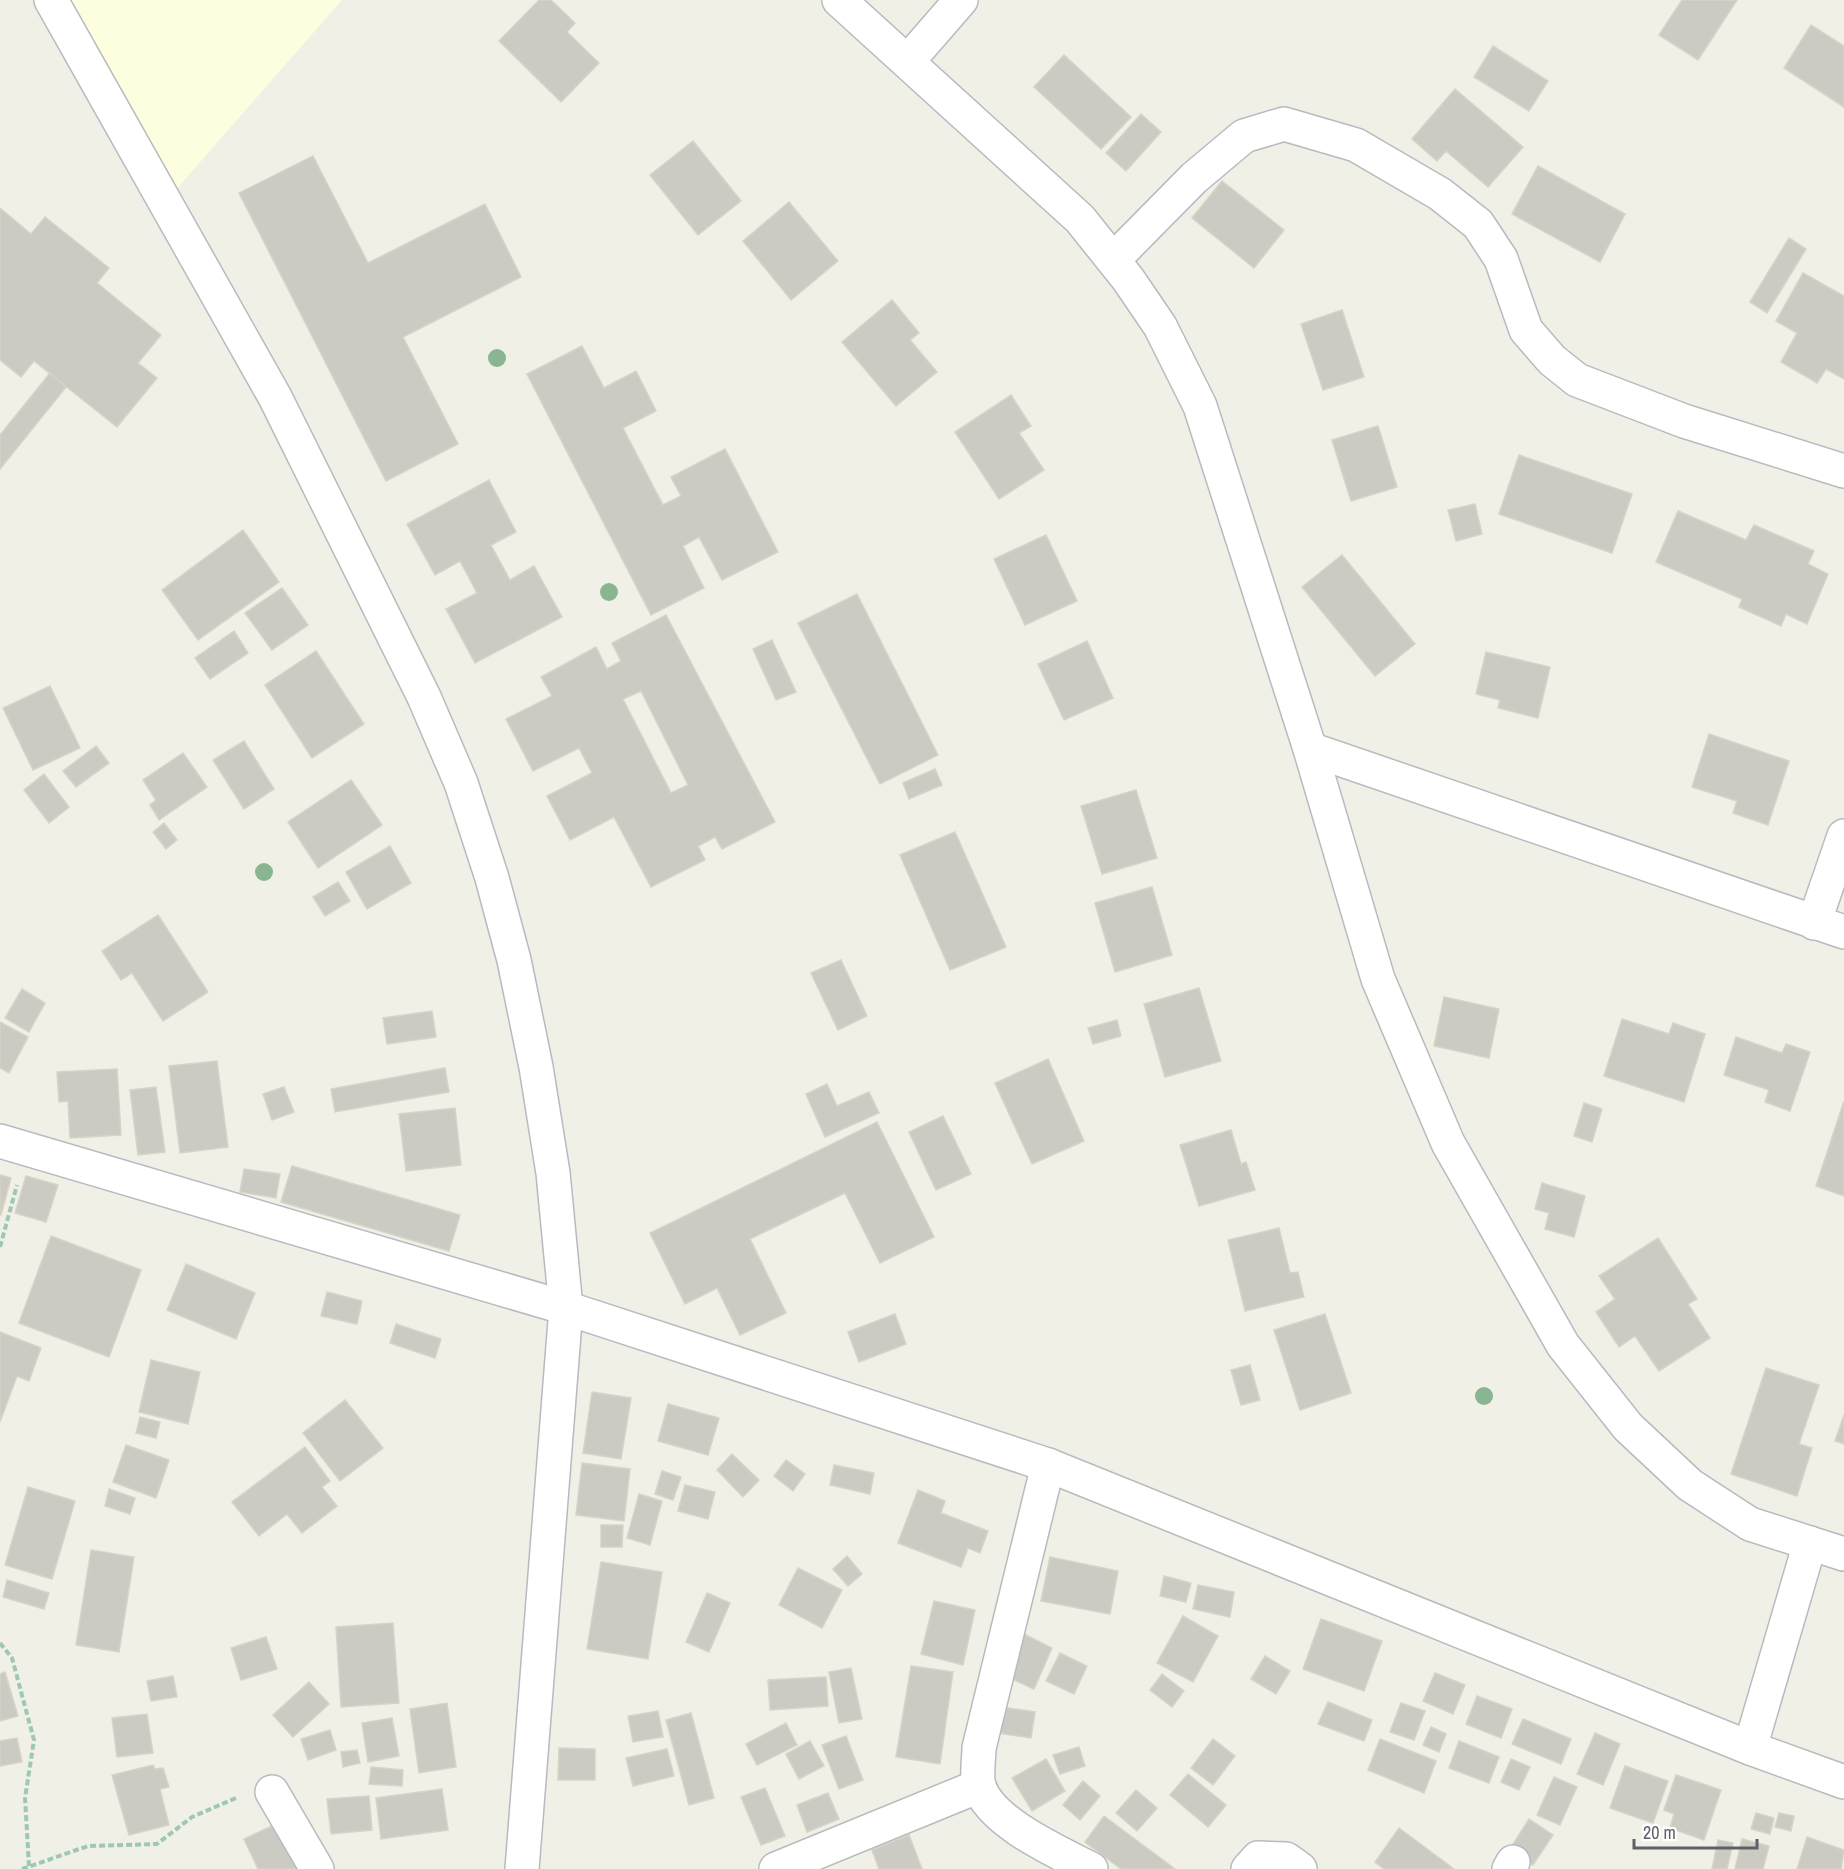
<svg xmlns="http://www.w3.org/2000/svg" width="1844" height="1869" font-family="'Archivo Narrow',sans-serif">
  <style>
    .commercial { fill: #fdfddf }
    .building { fill: #cbcbc3; stroke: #d5d4c5; stroke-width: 1.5; fill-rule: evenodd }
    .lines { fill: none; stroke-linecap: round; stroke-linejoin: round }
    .street-casing { stroke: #b9bac0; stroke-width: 36 }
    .secondary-casing { stroke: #b8bac0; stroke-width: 36 }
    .path { stroke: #9ec8b3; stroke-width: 4; stroke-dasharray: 6 3; stroke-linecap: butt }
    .street { stroke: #fff; stroke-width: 33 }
    .secondary { stroke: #fff; stroke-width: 33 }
    .tree { fill: #8ab592 }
  </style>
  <rect width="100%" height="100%" fill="#f0f0e7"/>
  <polygon class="commercial" points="66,0 342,0 173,193"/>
  <g class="building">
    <polygon points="539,0 551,0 575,23 567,32 599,63 561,102 499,41"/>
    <polygon points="1682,0 1737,0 1698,60 1659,35"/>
    <polygon points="1811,25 1844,46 1844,107 1784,68"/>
    <polygon points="1493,46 1548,81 1529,111 1474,77"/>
    <polygon points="1064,55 1131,117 1101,149 1034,87"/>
    <polygon points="1455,89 1523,147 1488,187 1446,151 1437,161 1412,139"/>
    <polygon points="1141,114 1161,132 1126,171 1106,153"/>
    <polygon points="693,141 741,201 698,235 650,175"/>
    <polygon points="313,156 368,263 485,204 521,277 403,337 458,444 386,481 239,193"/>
    <polygon points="1538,166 1625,214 1600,262 1512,214"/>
    <polygon points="1222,181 1284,230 1254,268 1192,218"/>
    <polygon points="789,202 838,261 791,300 743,241"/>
    <polygon points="0,208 31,234 45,217 109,268 97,283 161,335 138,363 157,378 117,427 34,361 21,377 0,360"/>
    <polygon points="1789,238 1806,249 1767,313 1750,302"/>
    <polygon points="1803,273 1844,296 1844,379 1826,369 1817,383 1781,362 1797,333 1776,321"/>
    <polygon points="892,300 919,333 910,340 937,372 896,406 842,342"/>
    <polygon points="1342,310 1364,377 1323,390 1301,324"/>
    <polygon points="582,346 604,388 636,371 656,411 623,428 663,505 681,496 671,477 725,449 778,552 722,580 699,537 683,546 704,588 651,615 527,374"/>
    <polygon points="50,373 66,387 0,469 0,435"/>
    <polygon points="1011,395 1031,426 1019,433 1044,470 999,499 955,432"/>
    <polygon points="1378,426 1397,487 1351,501 1332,440"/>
    <polygon points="1519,455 1632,494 1612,553 1499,514"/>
    <polygon points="489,480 516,532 491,545 510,580 534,566 562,617 475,663 446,609 477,593 460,561 435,575 407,524"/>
    <polygon points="1475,504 1482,534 1456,541 1448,510"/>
    <polygon points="1678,511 1746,540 1754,525 1814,551 1808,564 1828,574 1807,624 1786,614 1781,626 1739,607 1742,599 1656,562"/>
    <polygon points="243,530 279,582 198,640 162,590"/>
    <polygon points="1046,535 1077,601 1025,625 994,559"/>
    <polygon points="1342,555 1415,644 1375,676 1302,587"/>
    <polygon points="282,588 308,625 272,650 245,613"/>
    <polygon points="857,594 938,755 880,784 798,623"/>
    <path d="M666,615L775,822L722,849L715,837L698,846L705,860L651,887L614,817L570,840L547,796L592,773L579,748L533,771L506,719L552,696L541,677L596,647L607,669L621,661L612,643ZM641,691L688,785L671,793L623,699Z"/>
    <polygon points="234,631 248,653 210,679 195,658"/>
    <polygon points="772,640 796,692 776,700 753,649"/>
    <polygon points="1087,641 1113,698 1064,720 1038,664"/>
    <polygon points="316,651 364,724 312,758 265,685"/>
    <polygon points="1486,652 1550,667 1538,718 1498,708 1500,700 1476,694"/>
    <polygon points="50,686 80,748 33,770 3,708"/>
    <polygon points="1709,734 1789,761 1768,825 1733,813 1737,801 1692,787"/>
    <polygon points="244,741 274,789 244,809 213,760"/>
    <polygon points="96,746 109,763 76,787 63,771"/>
    <polygon points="183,753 207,787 159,820 150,805 156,800 143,780"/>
    <polygon points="935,769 942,785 909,799 903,783"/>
    <polygon points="44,774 69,807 49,823 24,790"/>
    <polygon points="351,780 382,825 318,868 288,822"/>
    <polygon points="1136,790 1157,858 1102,874 1081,806"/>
    <polygon points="164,823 177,840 166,849 153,832"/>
    <polygon points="955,832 1006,947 950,970 900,855"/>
    <polygon points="390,846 411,883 367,909 346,872"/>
    <polygon points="338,882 350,901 325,916 313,897"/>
    <polygon points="1152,887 1172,955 1115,972 1095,903"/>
    <polygon points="158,915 208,992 163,1021 132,973 121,980 102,951"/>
    <polygon points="841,960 867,1016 838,1030 811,973"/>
    <polygon points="1199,988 1221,1061 1165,1077 1144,1004"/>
    <polygon points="22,989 45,1003 29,1032 5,1018"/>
    <polygon points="1444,997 1499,1009 1489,1058 1434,1046"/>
    <polygon points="432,1011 436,1037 387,1044 383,1018"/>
    <polygon points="1622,1019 1669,1034 1673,1023 1705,1034 1684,1102 1604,1076"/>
    <polygon points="1117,1020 1121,1036 1093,1044 1088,1028"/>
    <polygon points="0,1022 28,1037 9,1073 0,1068"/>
    <polygon points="1736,1037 1782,1053 1786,1044 1810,1052 1790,1111 1765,1102 1769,1090 1724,1075"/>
    <polygon points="1048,1059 1084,1141 1032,1164 995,1083"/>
    <polygon points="217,1061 228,1147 180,1153 169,1066"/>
    <polygon points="445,1068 449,1092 335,1112 331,1089"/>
    <polygon points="117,1069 121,1135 70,1138 68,1101 59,1102 57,1072"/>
    <polygon points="827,1084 837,1106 869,1092 879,1113 825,1137 806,1094"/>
    <polygon points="156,1087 165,1152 138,1155 130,1090"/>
    <polygon points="284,1087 294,1112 272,1120 263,1094"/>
    <polygon points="1844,1101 1844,1196 1816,1186"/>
    <polygon points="1584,1103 1602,1109 1592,1142 1574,1136"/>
    <polygon points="455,1108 461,1165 406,1171 399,1114"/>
    <polygon points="943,1116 971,1174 936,1190 909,1132"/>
    <polygon points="877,1122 934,1237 880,1263 845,1193 750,1239 786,1313 740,1335 717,1288 685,1304 650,1233"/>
    <polygon points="1231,1130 1241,1164 1246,1162 1255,1190 1199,1206 1180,1145"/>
    <polygon points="292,1166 460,1215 449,1251 281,1202"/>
    <polygon points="244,1169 280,1174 276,1198 240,1192"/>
    <polygon points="0,1175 11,1178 1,1215 0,1215"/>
    <polygon points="26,1176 58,1185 46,1222 15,1213"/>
    <polygon points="1542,1183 1585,1196 1574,1237 1545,1229 1549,1213 1535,1209"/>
    <polygon points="1279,1228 1290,1273 1298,1272 1304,1297 1245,1311 1228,1240"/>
    <polygon points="51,1236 141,1270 109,1357 19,1323"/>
    <polygon points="1658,1238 1697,1299 1688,1304 1710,1338 1659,1371 1635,1336 1619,1347 1596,1312 1615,1299 1599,1276"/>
    <polygon points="186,1264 255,1293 236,1339 167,1310"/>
    <polygon points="327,1292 362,1301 357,1324 321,1316"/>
    <polygon points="895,1314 906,1344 859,1362 848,1332"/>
    <polygon points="1325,1314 1351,1393 1300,1410 1274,1330"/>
    <polygon points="396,1324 441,1339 435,1358 390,1343"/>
    <polygon points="0,1332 41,1348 29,1381 17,1376 0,1422"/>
    <polygon points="151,1360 200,1372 188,1424 139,1412"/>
    <polygon points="1250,1365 1260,1400 1241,1405 1231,1370"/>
    <polygon points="1766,1368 1819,1385 1799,1444 1812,1448 1797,1496 1731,1474"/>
    <polygon points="592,1392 631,1398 621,1459 583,1453"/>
    <polygon points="345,1400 383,1448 340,1481 303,1433"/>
    <polygon points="668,1404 719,1418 708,1455 658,1441"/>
    <polygon points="1844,1415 1844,1444 1835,1441"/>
    <polygon points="140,1417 160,1422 156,1438 136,1433"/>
    <polygon points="126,1445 169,1460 156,1498 113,1482"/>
    <polygon points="305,1447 330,1481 322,1487 337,1506 302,1533 287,1514 259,1536 232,1502"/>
    <polygon points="732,1454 759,1480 743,1497 717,1470"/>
    <polygon points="786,1460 805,1474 793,1491 774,1476"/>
    <polygon points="582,1463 630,1469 624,1521 576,1515"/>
    <polygon points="834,1465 874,1473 870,1494 830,1485"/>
    <polygon points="662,1471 681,1477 673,1500 655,1494"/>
    <polygon points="685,1485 715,1492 708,1519 678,1511"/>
    <polygon points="28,1487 75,1501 52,1579 5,1565"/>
    <polygon points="109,1489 135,1498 130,1514 105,1506"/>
    <polygon points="918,1490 945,1501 941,1513 988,1531 980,1553 968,1548 961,1567 898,1543"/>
    <polygon points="639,1494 662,1501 650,1545 627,1538"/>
    <polygon points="601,1525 623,1525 622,1547 601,1547"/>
    <polygon points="91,1550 134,1557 119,1652 76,1645"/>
    <polygon points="847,1556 862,1574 848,1586 833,1569"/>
    <polygon points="1050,1557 1118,1571 1110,1614 1041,1601"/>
    <polygon points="601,1562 662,1572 648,1659 587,1649"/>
    <polygon points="798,1568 842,1590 822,1628 779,1605"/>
    <polygon points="1164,1576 1191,1583 1186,1602 1160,1596"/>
    <polygon points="7,1580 49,1593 44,1609 3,1597"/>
    <polygon points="1198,1585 1234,1592 1230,1617 1193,1609"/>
    <polygon points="707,1593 730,1603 709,1652 686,1642"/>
    <polygon points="934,1601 975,1610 963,1665 921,1654"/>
    <polygon points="1183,1616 1218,1636 1193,1682 1157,1663"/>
    <polygon points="1321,1619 1382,1641 1364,1691 1303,1669"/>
    <polygon points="393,1623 399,1703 341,1707 336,1627"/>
    <polygon points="1022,1633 1052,1648 1034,1689 1003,1675"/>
    <polygon points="266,1637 277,1669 241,1680 231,1648"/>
    <polygon points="1060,1653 1087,1666 1074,1694 1046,1681"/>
    <polygon points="1265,1656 1290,1671 1276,1694 1251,1679"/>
    <polygon points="911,1666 953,1672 940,1764 896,1757"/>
    <polygon points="851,1668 862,1719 839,1723 829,1672"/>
    <polygon points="5,1672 18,1716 0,1721 0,1674"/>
    <polygon points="1435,1673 1465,1685 1453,1714 1423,1701"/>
    <polygon points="1162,1674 1184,1691 1172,1707 1150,1690"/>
    <polygon points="173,1676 177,1697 151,1701 147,1681"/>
    <polygon points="826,1677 828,1706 770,1710 768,1680"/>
    <polygon points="309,1682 329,1704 293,1737 273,1715"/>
    <polygon points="1477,1696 1512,1709 1501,1738 1466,1724"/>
    <polygon points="1328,1702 1372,1720 1364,1741 1318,1724"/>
    <polygon points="447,1703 456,1767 419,1773 410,1709"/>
    <polygon points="1401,1703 1425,1711 1414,1740 1390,1732"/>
    <polygon points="1002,1707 1035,1712 1031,1738 998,1733"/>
    <polygon points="658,1711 663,1737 633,1742 628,1716"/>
    <polygon points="691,1713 714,1798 689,1805 666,1720"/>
    <polygon points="147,1714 153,1753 117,1757 112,1718"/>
    <polygon points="392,1718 399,1756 368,1762 362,1723"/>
    <polygon points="1523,1719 1571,1739 1561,1764 1512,1744"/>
    <polygon points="786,1723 797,1745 757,1765 746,1744"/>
    <polygon points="1431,1727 1446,1734 1439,1752 1423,1745"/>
    <polygon points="330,1730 336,1750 308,1760 301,1739"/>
    <polygon points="1595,1733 1620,1744 1603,1785 1577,1774"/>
    <polygon points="846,1736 863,1780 839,1789 822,1745"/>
    <polygon points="17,1738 22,1762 0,1766 0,1741"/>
    <polygon points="1213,1739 1235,1756 1213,1785 1191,1768"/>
    <polygon points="1380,1739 1436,1761 1424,1793 1368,1770"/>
    <polygon points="810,1741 824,1766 799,1779 786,1754"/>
    <polygon points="1459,1741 1499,1757 1489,1783 1449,1768"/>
    <polygon points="1079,1747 1085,1766 1060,1774 1053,1755"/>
    <polygon points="559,1748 595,1749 595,1780 558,1780"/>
    <polygon points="667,1749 674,1776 633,1786 626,1758"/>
    <polygon points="357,1750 360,1763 343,1767 341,1752"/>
    <polygon points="1046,1759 1065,1791 1032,1811 1012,1778"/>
    <polygon points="1511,1759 1530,1767 1519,1790 1501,1782"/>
    <polygon points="153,1765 155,1769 163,1768 169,1787 160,1789 169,1825 129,1835 112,1775"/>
    <polygon points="1625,1766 1668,1781 1653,1823 1610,1808"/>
    <polygon points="371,1767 403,1770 402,1786 369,1784"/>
    <polygon points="1188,1774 1226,1805 1208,1827 1170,1795"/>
    <polygon points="1676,1775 1721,1790 1704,1840 1670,1828 1674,1814 1664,1810"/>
    <polygon points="1554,1777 1577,1787 1560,1825 1537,1815"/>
    <polygon points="1083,1781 1100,1796 1080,1820 1063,1805"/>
    <polygon points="765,1788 785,1836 761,1845 741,1797"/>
    <polygon points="442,1789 448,1830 381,1839 376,1798"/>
    <polygon points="1136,1790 1157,1808 1137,1831 1116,1813"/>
    <polygon points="828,1793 839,1819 807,1832 797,1805"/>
    <polygon points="369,1796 372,1830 331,1834 327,1799"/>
    <polygon points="1756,1813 1774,1818 1770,1834 1751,1829"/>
    <polygon points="1779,1813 1794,1816 1791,1831 1775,1827"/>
    <polygon points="1104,1816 1175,1869 1121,1869 1085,1842"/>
    <polygon points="1529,1819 1553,1835 1533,1865 1510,1849"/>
    <polygon points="276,1824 297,1869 258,1869 244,1839"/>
    <polygon points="1399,1828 1454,1869 1384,1869 1375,1862"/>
    <polygon points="909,1835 922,1869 879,1869 872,1850"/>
    <polygon points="1807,1837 1844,1850 1841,1869 1797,1869"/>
    <polygon points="1742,1839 1769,1846 1763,1869 1735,1869"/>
    <polygon points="1718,1840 1733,1843 1727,1869 1712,1869"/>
  </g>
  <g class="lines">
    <g class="street-casing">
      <g id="street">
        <polyline points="839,0 1080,219 1128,279 1160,326 1200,406 1310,749 1378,979 1448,1143 1563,1345 1628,1427 1690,1485 1750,1524 1844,1554"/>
        <polyline points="908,61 961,0"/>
        <polyline points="1113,260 1194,178 1244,136 1284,124 1356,145 1440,194 1478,224 1501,259 1526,330 1552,360 1577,380 1684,421 1844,471"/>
        <polyline points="1310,749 1844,932"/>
        <polyline points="1814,923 1844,836"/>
        <path d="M1048,1465L979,1748C979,1759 976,1776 979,1786C991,1823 1058,1852 1091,1869"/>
        <polyline points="1750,1748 1810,1543"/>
        <polyline points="272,1792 317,1869"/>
        <polyline points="776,1869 979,1786"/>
        <polyline points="1248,1869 1258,1858 1286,1859 1300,1869"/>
        <polyline points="1509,1869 1513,1862"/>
      </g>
    </g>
    <g class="secondary-casing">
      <g id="secondary">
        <polyline points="51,0 275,397 424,697 461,783 492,878 514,960 536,1067 553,1173 566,1308 522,1869"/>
        <polyline points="0,1141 566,1308 1048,1465 1750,1748 1844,1782"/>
      </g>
    </g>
    <g class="path">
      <polyline points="0,1247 17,1185"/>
      <polyline points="0,1643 12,1658 34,1740 25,1798 29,1866"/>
      <polyline points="22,1869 88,1846 157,1844 192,1817 236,1798"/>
    </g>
    <use href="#street" class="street"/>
    <use href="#secondary" class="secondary"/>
  </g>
  <g class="tree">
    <circle cx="497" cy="358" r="9"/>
    <circle cx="609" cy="592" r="9"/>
    <circle cx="264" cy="872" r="9"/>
    <circle cx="1484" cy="1396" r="9"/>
  </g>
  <path d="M1634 1839v9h123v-9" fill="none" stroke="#5e6067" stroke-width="3"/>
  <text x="1643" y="1839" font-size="18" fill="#5e6067" stroke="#ffffff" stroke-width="4.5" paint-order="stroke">20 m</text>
</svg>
